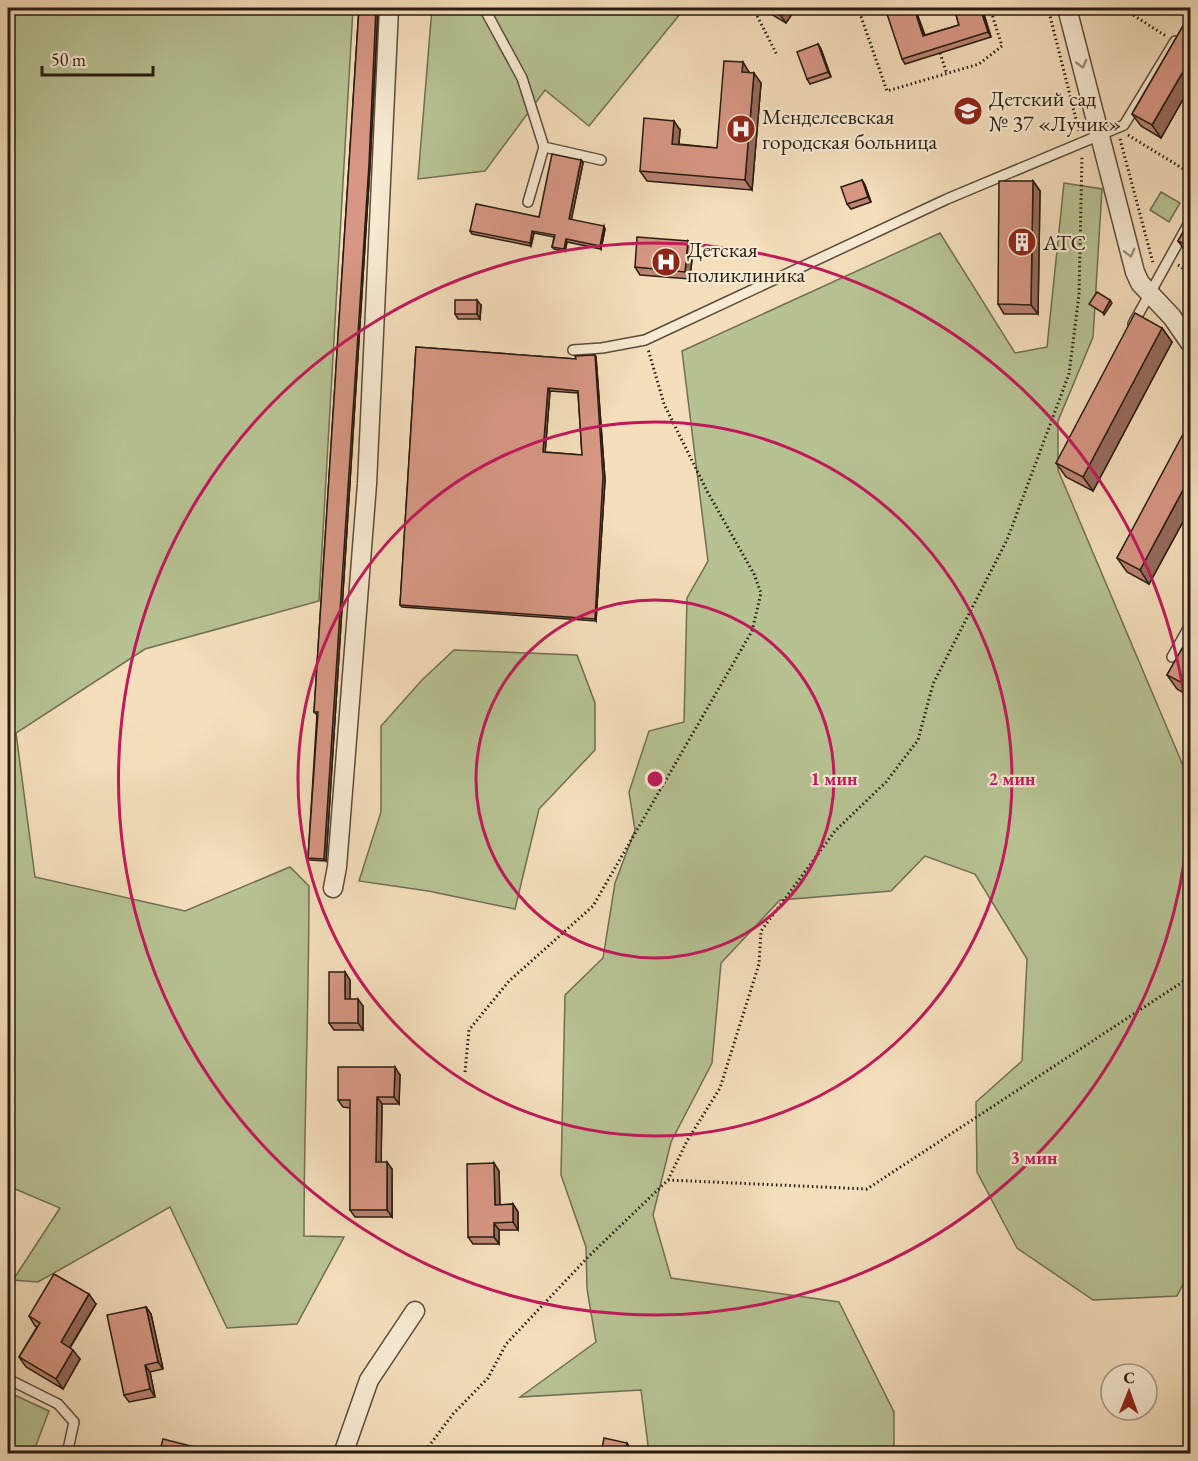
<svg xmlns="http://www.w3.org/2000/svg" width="1198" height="1461" font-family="'EB Garamond',serif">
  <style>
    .green { fill: #b7c293; stroke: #706e52; stroke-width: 1.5 }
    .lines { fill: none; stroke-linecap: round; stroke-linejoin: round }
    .service-casing { stroke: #5b4c3b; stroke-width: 12 }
    .minor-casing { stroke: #5b4c3b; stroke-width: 21 }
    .path { stroke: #281b10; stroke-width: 3; stroke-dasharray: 1.5 3; stroke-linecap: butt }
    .service { stroke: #f8ead3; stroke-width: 9 }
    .minor { stroke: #f8ead3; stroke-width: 18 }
    .wall { fill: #b98272; stroke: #281b10; stroke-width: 1.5; fill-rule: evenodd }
    .shaded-wall { fill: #966a5c; stroke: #281b10; stroke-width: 1.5 }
    .building { fill: #d79784; stroke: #281b10; stroke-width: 1.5; fill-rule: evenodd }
    .oneway { stroke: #9a8d7b }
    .ring { fill: none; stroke: #c2185b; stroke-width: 3 }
    .labels { text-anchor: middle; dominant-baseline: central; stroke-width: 4.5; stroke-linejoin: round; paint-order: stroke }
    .poi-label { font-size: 22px; fill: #281b10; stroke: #f8ead3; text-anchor: start }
    .centre { fill: #c2185b; stroke: #f8ead3; stroke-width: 3 }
    .ring-label { font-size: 18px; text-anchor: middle; font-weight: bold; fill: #c2185b; stroke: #f8ead3; stroke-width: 4.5; stroke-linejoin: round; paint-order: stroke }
  </style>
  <rect width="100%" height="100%" fill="#f4debb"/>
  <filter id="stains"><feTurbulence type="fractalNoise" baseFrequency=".00333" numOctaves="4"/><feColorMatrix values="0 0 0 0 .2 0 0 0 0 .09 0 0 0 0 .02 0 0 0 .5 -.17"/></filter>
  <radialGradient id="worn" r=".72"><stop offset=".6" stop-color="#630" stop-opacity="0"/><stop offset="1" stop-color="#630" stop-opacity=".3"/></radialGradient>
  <g class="green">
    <path d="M8,8H353L319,601L145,649L16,733L35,877L185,911L290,867L309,886C309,1003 304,1120 304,1236L344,1237L297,1324L227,1328L170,1207L38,1282L13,1280L60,1208L8,1186Z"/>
    <polygon points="432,8 685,8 589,126 545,90 485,171 418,179"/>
    <polygon points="1064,183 1102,189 1093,337 1058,421 1058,470 1190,782 1190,1270 1177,1296 1093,1300 1017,1248 977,1172 976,1102 1022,1061 1027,959 975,874 925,856 891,891 780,900 721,963 712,1063 671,1142 653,1215 671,1278 839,1302 894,1412 894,1453 649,1453 641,1390 520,1397 596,1342 587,1289 586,1247 561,1175 565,995 603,958 615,883 635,830 629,792 649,731 684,722 687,598 708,561 682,351 940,233 1015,353 1047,347"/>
    <polygon points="1161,192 1180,203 1169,222 1150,210"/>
    <polygon points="454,650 577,655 595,703 595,750 539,809 515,909 428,891 359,881 381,812 381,726 422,680"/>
    <polygon points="8,1392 49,1411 33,1453 8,1453"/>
  </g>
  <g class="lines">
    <g class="service-casing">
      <g id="service">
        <polyline points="484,8 522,78 544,147 601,160"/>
        <polyline points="528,202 544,147"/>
        <polyline points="1133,324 1190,221"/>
        <polyline points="573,350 602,348 645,340 947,199 1124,125 1175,41"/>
        <polyline points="1172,657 1190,625"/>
        <polyline points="8,1379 58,1404 74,1422 67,1454"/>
      </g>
    </g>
    <g class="minor-casing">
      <g id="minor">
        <polyline points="1067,8 1135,272 1140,283 1172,317 1190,343"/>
        <polyline points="333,888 337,867 367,484 389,8"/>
        <polyline points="343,1454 369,1380 415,1311"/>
      </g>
    </g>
    <g class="path">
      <polyline points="753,8 777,55"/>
      <polyline points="858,8 887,91 979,64 1002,46 990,8"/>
      <polyline points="1048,8 1079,131"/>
      <polyline points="1122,8 1166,36"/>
      <polyline points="940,53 947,74"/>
      <polyline points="1128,135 1190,173"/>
      <polyline points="1120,139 1153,263"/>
      <polyline points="1178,265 1190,273"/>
      <polyline points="465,1072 469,1030 509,981 593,906 752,631 761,593 754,574 707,491 664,404 648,349"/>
      <polyline points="668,1180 867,1189 1190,977"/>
      <polyline points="423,1454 453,1414 488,1378 506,1344 589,1256 668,1180 687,1141 720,1088 759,964 761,931 835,831 886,782 918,740 933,684 1007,540 1069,374 1079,295 1082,155"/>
    </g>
    <use href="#service" class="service"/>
    <use href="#minor" class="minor"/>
  </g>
  <g class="wall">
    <polygon points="359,8 378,8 370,166 326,861 310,860 308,858 317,714 316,714 314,712"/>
    <polygon points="761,8 796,8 786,23"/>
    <polygon points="915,8 925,35 959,25 954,8 982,8 991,37 905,64 902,59"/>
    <polygon points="1191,12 1191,85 1161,138 1141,126 1132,114"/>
    <polygon points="818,44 821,49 831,77 810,84 807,79"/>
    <polygon points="749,72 761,83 752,190 647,181 640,171 680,130 679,144 717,148"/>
    <polygon points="581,160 583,163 571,220 605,229 601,249 567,242 565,251 554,249 552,247 554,237 534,233 531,246 472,234 470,231 539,217"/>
    <polygon points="862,180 865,185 871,202 851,209 847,204"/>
    <polygon points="1033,181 1040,191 1038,314 1004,314 998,304"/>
    <polygon points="1191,218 1191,256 1188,255 1178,241"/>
    <polygon points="688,241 693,249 690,279 640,275 635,267"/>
    <polygon points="481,305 480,319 458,319 455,314"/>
    <polygon points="1162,328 1172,342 1093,491 1066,477 1056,463"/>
    <path d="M416,347L576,359L595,355L596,357L605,480L596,621L402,607L400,605ZM550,391L578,393L582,455L545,452Z"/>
    <polygon points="1191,424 1191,507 1149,584 1127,572 1117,558"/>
    <polygon points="1191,633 1191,697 1177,689 1167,675"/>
    <polygon points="350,980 350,999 363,1006 363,1030 334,1030 329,1023"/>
    <polygon points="400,1075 399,1104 382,1104 381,1162 392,1169 392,1217 355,1217 350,1210 350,1108 343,1107 338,1100"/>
    <polygon points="499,1171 500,1205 513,1204 518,1212 518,1230 499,1230 499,1244 473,1244 468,1237"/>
    <polygon points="96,1304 70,1348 80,1359 63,1389 26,1367 19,1357 37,1327 35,1326 29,1316"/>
    <polygon points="146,1307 151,1314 163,1369 150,1372 155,1397 129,1402 124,1395"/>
  </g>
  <g class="shaded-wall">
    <polygon points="376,8 378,8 370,166 326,861 324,859"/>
    <polygon points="786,8 796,8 786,23 781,16"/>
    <polygon points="914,8 915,8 926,41 923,36"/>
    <polygon points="980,8 982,8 991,37 988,32"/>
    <polygon points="818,44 821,49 831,77 828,72"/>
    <polygon points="1191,58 1191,85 1161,138 1152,125"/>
    <polygon points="743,62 749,72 749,82 742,72"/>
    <polygon points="754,73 761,83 752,190 745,180"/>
    <polygon points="674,121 680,130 678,153 672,144"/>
    <polygon points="581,160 583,163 571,222 569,219"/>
    <polygon points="862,180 865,185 871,202 868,197"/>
    <polygon points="1033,181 1040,191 1038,314 1031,305"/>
    <polygon points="604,226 605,229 601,249 600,246"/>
    <polygon points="532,231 534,233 531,246 530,243"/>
    <polygon points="566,239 567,242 565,251 564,249"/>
    <polygon points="688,241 693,249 690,279 685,272"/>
    <polygon points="477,300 481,305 480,319 477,314"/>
    <polygon points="1110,300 1112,303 1104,315 1103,313"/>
    <polygon points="1162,328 1172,342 1093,491 1083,477"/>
    <polygon points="595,355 596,357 605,480 596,621 595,619"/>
    <polygon points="548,388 550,391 545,455 543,452"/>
    <polygon points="1191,475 1191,507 1149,584 1140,570"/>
    <polygon points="345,972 350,980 350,1006 345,999"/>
    <polygon points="358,999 363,1006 363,1030 358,1023"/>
    <polygon points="395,1067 400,1075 399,1104 394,1097"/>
    <polygon points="377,1097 382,1104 381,1169 376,1162"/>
    <polygon points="387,1162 392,1169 392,1217 387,1210"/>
    <polygon points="494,1163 499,1171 500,1212 495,1205"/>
    <polygon points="513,1204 518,1212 518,1230 513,1222"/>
    <polygon points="494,1223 499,1230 499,1244 494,1237"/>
    <polygon points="89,1294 96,1304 67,1352 61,1342"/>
    <polygon points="146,1307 151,1314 163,1369 158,1362"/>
    <polygon points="73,1350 80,1359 63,1389 56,1379"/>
    <polygon points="145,1365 150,1372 155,1397 150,1389"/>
    <polygon points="627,1443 630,1448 629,1454 625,1454"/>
    <polygon points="195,1447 199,1452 199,1454 194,1454"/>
  </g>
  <g class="building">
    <polygon points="359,8 376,8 369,164 324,859 308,858 318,712 314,712"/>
    <polygon points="767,8 786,8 781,16"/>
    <polygon points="885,8 914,8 923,36 959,25 954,8 980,8 988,32 902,59"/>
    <polygon points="1191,12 1191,58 1152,125 1132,114"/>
    <polygon points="818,44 828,72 807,79 797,52"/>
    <polygon points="724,61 743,62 742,72 754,73 745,180 640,171 644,118 674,121 672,144 717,148"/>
    <polygon points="552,154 581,160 569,219 604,226 600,246 566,239 564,249 552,247 555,235 532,231 530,243 470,231 476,204 539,217"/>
    <polygon points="862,180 868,197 847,204 841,187"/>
    <polygon points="999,181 1033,181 1031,305 998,304"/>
    <polygon points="1191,218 1191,247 1178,241"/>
    <polygon points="637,237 688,241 685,272 635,267"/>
    <polygon points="1097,292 1110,300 1103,313 1089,304"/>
    <rect x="455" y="300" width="22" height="14"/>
    <polygon points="1135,313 1162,328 1083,477 1056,463"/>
    <path d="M416,347L576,359L575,356L595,355L603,477L595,619L400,605ZM548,388L578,391L582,455L543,452Z"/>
    <polygon points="1189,423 1191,424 1191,475 1140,570 1117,558"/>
    <polygon points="1191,633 1191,686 1190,687 1167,675"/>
    <polygon points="329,972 345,972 345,999 358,999 358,1023 329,1023"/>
    <polygon points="338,1067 395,1067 394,1097 377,1097 376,1162 387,1162 387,1210 350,1210 350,1100 338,1100"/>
    <polygon points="494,1163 495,1205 513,1204 513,1222 494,1223 494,1237 468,1237 467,1164"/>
    <polygon points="54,1274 89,1294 61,1342 73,1350 56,1379 19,1357 40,1323 29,1316"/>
    <polygon points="146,1307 158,1362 145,1365 150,1389 124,1395 107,1315"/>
    <polygon points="604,1438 627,1443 625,1454 601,1454"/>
    <polygon points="163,1439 195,1447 194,1454 159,1454"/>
  </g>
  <defs><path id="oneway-chevron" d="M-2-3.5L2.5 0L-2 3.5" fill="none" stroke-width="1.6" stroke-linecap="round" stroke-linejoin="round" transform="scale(1.5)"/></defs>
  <g class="oneway">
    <use href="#oneway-chevron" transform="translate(1082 64) rotate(75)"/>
    <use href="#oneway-chevron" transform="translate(1130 253) rotate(76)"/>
  </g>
  <g class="ring">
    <circle cx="655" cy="779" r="179"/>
    <circle cx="655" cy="779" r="357"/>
    <path d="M1190 802A536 536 0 1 1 1190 756"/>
  </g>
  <defs>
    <g id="school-disc" transform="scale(1.5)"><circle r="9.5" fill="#8f2418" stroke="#f8ead3"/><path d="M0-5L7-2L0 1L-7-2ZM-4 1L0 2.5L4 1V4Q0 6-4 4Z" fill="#fff"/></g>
    <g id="hospital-disc" transform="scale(1.5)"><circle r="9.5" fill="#8f2418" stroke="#f8ead3"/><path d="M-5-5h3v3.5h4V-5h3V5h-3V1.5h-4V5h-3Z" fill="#fff"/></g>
    <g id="building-disc" transform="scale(1.5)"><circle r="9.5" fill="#8f2418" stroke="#f8ead3"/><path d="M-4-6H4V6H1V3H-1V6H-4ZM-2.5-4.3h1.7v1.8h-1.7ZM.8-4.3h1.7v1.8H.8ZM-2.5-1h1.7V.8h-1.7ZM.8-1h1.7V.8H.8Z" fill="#fff"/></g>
  </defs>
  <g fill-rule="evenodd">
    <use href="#school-disc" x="968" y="111"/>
    <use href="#hospital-disc" x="741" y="129"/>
    <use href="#building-disc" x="1022" y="242"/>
    <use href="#hospital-disc" x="666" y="262"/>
  </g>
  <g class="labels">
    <g class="poi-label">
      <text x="989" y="98">Детский сад<tspan x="989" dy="25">№ 37 «Лучик»</tspan></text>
      <text x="762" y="116">Менделеевская<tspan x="762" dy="25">городская больница</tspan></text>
      <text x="1043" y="242">АТС</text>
      <text x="687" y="249">Детская<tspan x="687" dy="25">поликлиника</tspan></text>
    </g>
  </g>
  <circle cx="655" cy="779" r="9" class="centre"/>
  <g class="ring-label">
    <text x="834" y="785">1 мин</text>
    <text x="1012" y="785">2 мин</text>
    <text x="1034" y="1164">3 мин</text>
  </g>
  <rect width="1198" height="1461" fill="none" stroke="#f4debb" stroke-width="30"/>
  <rect x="9" y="9" width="1180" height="1443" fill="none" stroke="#281b10" stroke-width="3"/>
  <rect x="15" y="15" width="1168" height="1431" fill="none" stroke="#281b10" stroke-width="1.5"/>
  <g transform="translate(1129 1392) rotate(1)"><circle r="28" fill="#f8ead3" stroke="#a59785" stroke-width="1.5"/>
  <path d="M0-4.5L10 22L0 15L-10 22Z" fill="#8f2418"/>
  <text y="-9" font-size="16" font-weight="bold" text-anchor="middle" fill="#281b10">С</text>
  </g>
  <path d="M42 66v9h111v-9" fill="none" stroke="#281b10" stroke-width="3"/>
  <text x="51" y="66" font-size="18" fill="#281b10" stroke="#f8ead3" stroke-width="4.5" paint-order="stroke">50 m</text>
  <rect width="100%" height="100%" filter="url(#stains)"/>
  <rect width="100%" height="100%" fill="url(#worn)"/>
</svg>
